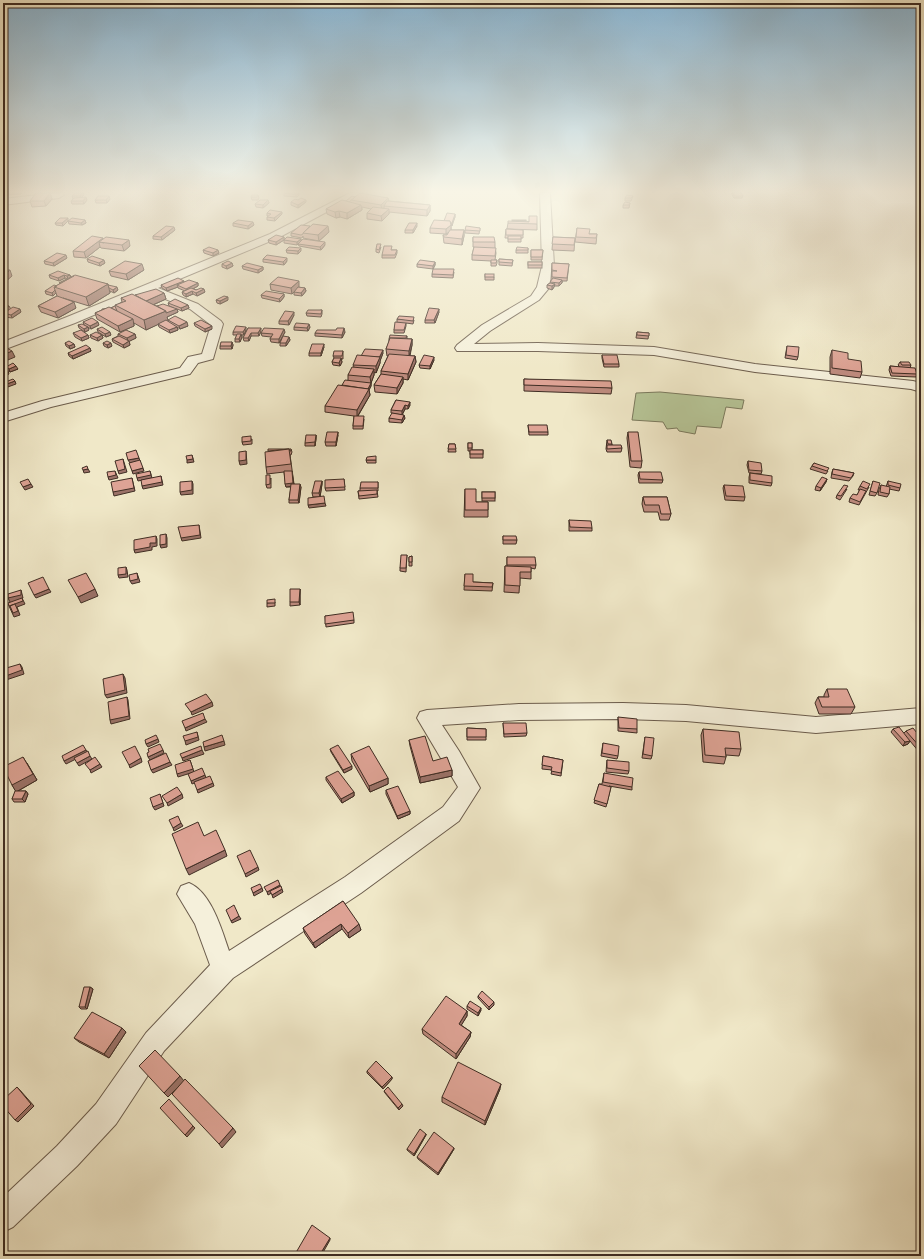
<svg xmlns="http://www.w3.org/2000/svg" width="924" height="1259" font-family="'EB Garamond',serif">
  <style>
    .green { fill: #b7c698; stroke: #7b7a5e }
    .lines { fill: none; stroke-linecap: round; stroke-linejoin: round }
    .minor-casing { stroke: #6b5c4c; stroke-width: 2 }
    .minor { fill: #f5f0db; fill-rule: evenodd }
    .wall { fill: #bf8c80; stroke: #3f2d23 }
    .shaded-wall { fill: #9b7268; stroke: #3f2d23 }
    .building { fill: #dea395; stroke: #3f2d23 }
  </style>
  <rect width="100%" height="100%" fill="#f0e8c8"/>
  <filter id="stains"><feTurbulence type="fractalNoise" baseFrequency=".005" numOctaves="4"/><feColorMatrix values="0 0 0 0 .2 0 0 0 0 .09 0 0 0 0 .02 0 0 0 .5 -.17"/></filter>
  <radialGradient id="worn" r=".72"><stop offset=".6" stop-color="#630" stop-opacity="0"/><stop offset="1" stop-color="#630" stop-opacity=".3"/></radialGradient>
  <polygon class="green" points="660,392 744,400 742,409 726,407 721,428 697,426 695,434 679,431 677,428 667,429 663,422 632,420 636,393"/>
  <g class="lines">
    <g class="minor-casing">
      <g id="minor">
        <polygon points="55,193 62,193 64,195 59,198 3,205 3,199"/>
        <polygon points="350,193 362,193 278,238 158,288 198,304 221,321 223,324 213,359 198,363 190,374 51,407 3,422 3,413 42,401 180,368 188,357 202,354 211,325 190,309 148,292 75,323 3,350 3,342 67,317 270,234"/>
        <polygon points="540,193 550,193 554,266 549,288 539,300 490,331 474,344 538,343 654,347 755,364 913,381 921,383 921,392 911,389 755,372 654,355 538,351 457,351 455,348 457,345 482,325 531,296 537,287 542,266"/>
        <path d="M623,703L686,705L816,717L921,708V724L816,733L686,721L623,719L519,720L442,725L459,751L480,788L459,821L361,893L233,978L164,1051L116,1124L77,1166L13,1227L3,1232V1197L57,1146L96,1104L146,1033L210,965L195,924L177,894L181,886L189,883C211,892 222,930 229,951L345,877L443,807L458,787L417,718L420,712L427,710L519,704Z"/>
      </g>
    </g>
    <use href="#minor" class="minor"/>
  </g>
  <g class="wall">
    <polygon points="5,193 22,193 21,194 6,195"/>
    <polygon points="50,193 52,199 46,206 32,207 30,201"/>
    <polygon points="284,193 299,193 299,195 297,197 284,196"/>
    <polygon points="731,193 741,193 743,196 742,198 734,198"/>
    <polygon points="84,194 82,197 87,200 84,204 72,204 71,201 73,199 72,196"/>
    <polygon points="258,195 259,198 258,200 252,200 251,197"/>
    <polygon points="633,196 631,201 625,201 625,198"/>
    <polygon points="355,197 388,198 389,201 430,205 430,211 427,216 389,212 389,214 382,221 367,219 367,213 371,209 362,207 362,210 347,219 340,217 336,218 327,214 326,209"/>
    <polygon points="110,199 107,203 96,203 95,200"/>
    <polygon points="268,200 269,203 263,208 256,207 255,204"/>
    <polygon points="291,202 306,202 298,208 291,205"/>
    <polygon points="630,203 629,208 623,208 623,205"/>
    <polygon points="267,213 282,214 275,221 267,220 267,217 268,216 267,216"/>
    <polygon points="455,214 455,217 451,226 451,230 464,230 464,236 462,245 444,243 443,235 447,235 448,233 446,234 430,233 430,228 444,221"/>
    <polygon points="85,220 86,223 82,225 69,224 68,221 63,226 56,225 55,223 68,221"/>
    <polygon points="526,221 537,224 537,230 507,229 508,223"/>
    <polygon points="233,223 254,225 248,229 233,226"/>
    <polygon points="417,226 413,233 405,233 405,230"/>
    <polygon points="480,228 479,234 465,233 465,230"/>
    <polygon points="577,228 589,234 597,234 596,244 575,242"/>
    <polygon points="506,229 523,230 523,238 521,238 521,242 508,242 508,238 505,238"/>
    <polygon points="175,230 162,240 153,239 153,236"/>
    <polygon points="329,232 319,241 303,238 303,236 302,238 291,236 291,233"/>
    <polygon points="284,237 284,240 276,245 269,243 268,240"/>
    <polygon points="473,237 495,242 495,248 496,253 495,260 497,260 497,263 496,266 491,266 491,261 472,260 472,255 474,247 473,247"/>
    <polygon points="553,237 575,238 574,251 552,250"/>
    <polygon points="103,239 130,246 124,251 101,248 100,247 86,258 74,257 73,251"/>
    <polygon points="301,239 301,241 325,245 321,250 299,246 298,244 297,245 284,243 284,240"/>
    <polygon points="381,247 379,253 376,252 376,249"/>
    <polygon points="528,248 528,253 516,253 516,250"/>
    <polygon points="203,250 219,253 213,256 204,253"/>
    <polygon points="286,250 301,251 298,254 287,253"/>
    <polygon points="392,250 397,250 397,253 395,258 382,258 382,255"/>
    <polygon points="531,250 543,250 542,260 531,260"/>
    <polygon points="67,258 54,266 45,264 44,261"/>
    <polygon points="87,259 105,263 100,266 88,262"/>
    <polygon points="263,259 287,261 284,265 263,262"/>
    <polygon points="499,259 513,260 512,266 499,265"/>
    <polygon points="435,262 435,265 433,269 417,267 417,264"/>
    <rect x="528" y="262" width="14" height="6"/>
    <polygon points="232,263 233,266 227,269 222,267 222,264"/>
    <polygon points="552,263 569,264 567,281 562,281 562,283 559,286 554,286 554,287 552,290 547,288 547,285 550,283 551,280"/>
    <polygon points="242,266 263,267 263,270 258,273 243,269"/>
    <polygon points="144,270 128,280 111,276 109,271"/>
    <polygon points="454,272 453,278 432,277 432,274"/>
    <polygon points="485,274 494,277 494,280 485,280"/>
    <polygon points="49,275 70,275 71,277 108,284 108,285 118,290 114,293 110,291 110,293 89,306 63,298 76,308 58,318 41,312 38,306 57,296 56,293 53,296 46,294 45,291 60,284 59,283 67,279 65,278 59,281 50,278"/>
    <polygon points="184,282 198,283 198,286 193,289 205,292 197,296 193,294 186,297 183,295 182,292 185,291 178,288 178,287 167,291 162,288 161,285"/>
    <polygon points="270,284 305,288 306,291 302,296 294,295 294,292 292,294 271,290"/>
    <polygon points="164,293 166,299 153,305 157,306 174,308 169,306 168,303 188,305 189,308 182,311 177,309 178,312 167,317 168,320 188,326 180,329 177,327 178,330 170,333 159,327 158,324 146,330 134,323 134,326 120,332 97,319 95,313 102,310 102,309 111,308 122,302 121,298 135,296 135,295"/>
    <polygon points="284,294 284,297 280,302 262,298 261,295"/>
    <polygon points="216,300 228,300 220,304 217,303"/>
    <polygon points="3,306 9,306 10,309 21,312 12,318 5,317 4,313 6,312 3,312"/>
    <polygon points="322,310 322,314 321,317 307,316 306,313"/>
    <polygon points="439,312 435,323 425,323 425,320"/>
    <polygon points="294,315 289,325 279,324 279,321"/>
    <polygon points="397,319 414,320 413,324 406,323 406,326 404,333 394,333 394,330 397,322"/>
    <polygon points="83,322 99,325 91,329 84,325"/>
    <polygon points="194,323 212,329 205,332 195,326"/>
    <polygon points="78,325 89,330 85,332 79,328"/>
    <polygon points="294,327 310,327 308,331 294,330"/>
    <polygon points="248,328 261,331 259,336 251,336 249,341 244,341 243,338"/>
    <polygon points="97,329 111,335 106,337 98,332"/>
    <polygon points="246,330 244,335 242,335 242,337 240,342 235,342 235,339 237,335 233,335 233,332"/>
    <polygon points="285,332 279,343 271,342 270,339 271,337 262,336 261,333"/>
    <polygon points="345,332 342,338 315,336 315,333"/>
    <polygon points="637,332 649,333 648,339 636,338"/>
    <polygon points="73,333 88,335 89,338 82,341 75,337"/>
    <polygon points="118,334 135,334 136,338 129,341 130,345 124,348 113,342 112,339 118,336"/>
    <polygon points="90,335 102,335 103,338 98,341 91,338"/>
    <polygon points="407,336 407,339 412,339 412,345 410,356 415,356 416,362 408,380 403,379 403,383 397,394 375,392 374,385 381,374 381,371 388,356 387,356 386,349 389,342 389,339"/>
    <polygon points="289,337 290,340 286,346 280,346 280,343"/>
    <polygon points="232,342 233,345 232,349 220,349 220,346"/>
    <polygon points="65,343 74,344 75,347 70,349 66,346"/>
    <polygon points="103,343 112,346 108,348 104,346"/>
    <polygon points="787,346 798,357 797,360 785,358"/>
    <polygon points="324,347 321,356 309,356 309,353"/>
    <polygon points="90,348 91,351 73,359 69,356 68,353"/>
    <polygon points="832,350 848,359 862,372 860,378 830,374 830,357"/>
    <polygon points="343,351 343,359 341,359 342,362 340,366 333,365 332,362 334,358 333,356"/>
    <polygon points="383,353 380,361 380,363 376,373 374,372 374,375 371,383 371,386 369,390 370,395 358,416 364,419 363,429 353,429 353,426 354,416 325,412 325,406 342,385 348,380 348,375 354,367 353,365 361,356"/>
    <polygon points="602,355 619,364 619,367 604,367 602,358"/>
    <polygon points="434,360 430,369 420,368 419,365"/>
    <polygon points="900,362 911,365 910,368 917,374 916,377 891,376 889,370 890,366 900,367 898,365"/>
    <polygon points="6,367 18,369 10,372 7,370"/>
    <polygon points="524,379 612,388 611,394 524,391"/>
    <polygon points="396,400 410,405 408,409 405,409 402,415 391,413 391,410"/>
    <polygon points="389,418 405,418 402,423 389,422"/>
    <polygon points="528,425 548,432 548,435 529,435"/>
    <polygon points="628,432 642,461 641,468 630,467 627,438"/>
    <polygon points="316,435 316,439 315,446 305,446 305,443"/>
    <polygon points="338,435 336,446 326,446 325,442"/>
    <polygon points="252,439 252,444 243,445 242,442"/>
    <polygon points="607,440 612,444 612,445 622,448 621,452 607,452 606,449"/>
    <polygon points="468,443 472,443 472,450 483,450 483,458 470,458 470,451 468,451"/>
    <polygon points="449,444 455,444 456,452 448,452"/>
    <polygon points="291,449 292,452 291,455 290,455 294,484 301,487 299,503 289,503 289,500 291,487 286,487 284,472 267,474 266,467"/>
    <polygon points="366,460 376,460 376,463 367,463"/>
    <polygon points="748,461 762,471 761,474 749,473 747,465"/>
    <polygon points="814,463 828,471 826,474 810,469"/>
    <polygon points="833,469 854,473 853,476 849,481 831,478 832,472"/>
    <polygon points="639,472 663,480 662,483 639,483 638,475"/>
    <polygon points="750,473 772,483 771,486 749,483 749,477"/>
    <polygon points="271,478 271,488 267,488 266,485"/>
    <polygon points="344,479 345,490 326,491 325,488"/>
    <polygon points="827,479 826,482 820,491 815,490 816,486"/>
    <polygon points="322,481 322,484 320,497 313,497 312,493"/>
    <polygon points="873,481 877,493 875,496 869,495"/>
    <polygon points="888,481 900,488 899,491 889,489 889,494 887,497 878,495 879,489 881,485 886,487"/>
    <polygon points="378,482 378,491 377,491 378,497 359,499 358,491 360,491 360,488"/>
    <polygon points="724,485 745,497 744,501 725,500 723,488"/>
    <polygon points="860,486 869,487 859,505 849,502 850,498 857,495 860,490 858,490"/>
    <polygon points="465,489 476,502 488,502 488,517 464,517"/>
    <polygon points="847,489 840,500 836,498 837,495"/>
    <rect x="482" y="492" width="13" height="9"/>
    <polygon points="921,493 921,500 919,496"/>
    <polygon points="643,497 667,497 671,514 669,520 660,520 658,512 644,512 642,504"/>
    <polygon points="569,520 592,528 592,531 569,531"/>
    <polygon points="503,536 517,540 516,544 503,544"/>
    <polygon points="407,555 406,572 400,571 400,568"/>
    <polygon points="412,556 412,566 409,566 409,557"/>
    <polygon points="507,557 536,565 535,569 531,568 531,579 520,578 519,593 504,592 505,566 507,566"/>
    <polygon points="465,574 473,582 493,583 492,591 464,590"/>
    <polygon points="300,589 300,605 290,606 290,602"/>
    <polygon points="275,602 275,606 267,607 267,603"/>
    <polygon points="325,616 354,620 354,623 326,627"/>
    <polygon points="827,689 855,707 851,714 819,714 815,703 818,697 824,697 824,695"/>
    <polygon points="618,717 637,729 637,733 618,731"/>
    <polygon points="503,723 527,733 526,736 504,737"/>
    <polygon points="467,728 486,729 486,740 467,740"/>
    <polygon points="703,729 741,749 739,756 726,755 726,757 724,764 703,762 701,735"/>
    <polygon points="893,729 904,733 906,731 921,738 921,753 920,753 910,741 908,744 903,746 891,732"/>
    <polygon points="645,737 652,756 651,759 642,758"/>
    <polygon points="409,740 433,761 452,770 452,776 420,783 410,746"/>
    <polygon points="603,743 618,756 617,759 601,756"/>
    <polygon points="330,749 352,769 344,773 331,752"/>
    <polygon points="351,754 388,778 388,784 370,792 352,761"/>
    <polygon points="543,756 563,760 561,776 551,774 552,770 542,769"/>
    <polygon points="607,760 629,771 628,774 606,772"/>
    <polygon points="27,763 37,780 18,791 26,791 28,794 25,802 14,802 12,799 16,791 12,785"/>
    <polygon points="604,773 632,787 632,790 609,786 611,787 606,807 594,803 599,784 602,784"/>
    <polygon points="326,777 354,792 354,796 342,803 326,780"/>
    <polygon points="386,790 410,811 410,814 398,819 386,794"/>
    <polygon points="343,901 361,930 349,938 342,929 315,948 305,934 303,928"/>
    <polygon points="90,987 93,989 87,1009 81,1009 79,1007"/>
    <polygon points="478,996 494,1005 489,1010 478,998"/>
    <polygon points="467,1006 481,1010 478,1016 467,1009"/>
    <polygon points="467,1011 467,1016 461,1025 471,1032 470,1037 456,1059 423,1034 422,1029"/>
    <polygon points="126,1032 109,1058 79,1042 74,1038"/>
    <polygon points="367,1071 392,1077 392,1079 383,1089 367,1073"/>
    <polygon points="500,1089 485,1125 442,1102 442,1097"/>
    <polygon points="384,1091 403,1106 399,1110 385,1093"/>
    <polygon points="426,1134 426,1135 414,1156 407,1150 407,1149"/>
    <polygon points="454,1149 438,1175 418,1159 417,1157"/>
  </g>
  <g class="shaded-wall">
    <polygon points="50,193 52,199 46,206 44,201"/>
    <polygon points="82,193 83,193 84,194 81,199 80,196"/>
    <polygon points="109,196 110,199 107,203 106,200"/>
    <polygon points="86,197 87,200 84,204 83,201"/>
    <polygon points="388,198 389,203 384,206 384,209 382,211 381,205"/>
    <polygon points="268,200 269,203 263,208 263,205"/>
    <polygon points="306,200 306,202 298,208 298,205"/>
    <polygon points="361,205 362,210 347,219 347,213"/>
    <polygon points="430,205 430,211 427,216 427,210"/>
    <polygon points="389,209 389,214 382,221 381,216"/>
    <polygon points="339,211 340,217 336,218 335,212"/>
    <polygon points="282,212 282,214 275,221 274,218"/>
    <polygon points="455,214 455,217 452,226 452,223"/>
    <polygon points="68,218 68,221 63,226 62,223"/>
    <polygon points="85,220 86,223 82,225 81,223"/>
    <polygon points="253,222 254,225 248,229 248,226"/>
    <polygon points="417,223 417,226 413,233 413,230"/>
    <polygon points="451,225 451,231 446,234 446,229"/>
    <polygon points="328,226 329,232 319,241 318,235"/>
    <polygon points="174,227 175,230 162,240 161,237"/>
    <polygon points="464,230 464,236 462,245 462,239"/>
    <polygon points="284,237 284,240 276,245 276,242"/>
    <polygon points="103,238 104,243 99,242 100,247 86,258 84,252"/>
    <polygon points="301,239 301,242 298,244 297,245 297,242"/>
    <polygon points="129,240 130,246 124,251 122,245"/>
    <polygon points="325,242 325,245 321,250 320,247"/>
    <polygon points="301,248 301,251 298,254 298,251"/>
    <polygon points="218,250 219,253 213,256 213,253"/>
    <polygon points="66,255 67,258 54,266 53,263"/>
    <polygon points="287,258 287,261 284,265 283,262"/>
    <polygon points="104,260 105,263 100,266 99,263"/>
    <polygon points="435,262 435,265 433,269 433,266"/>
    <polygon points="232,263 233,266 227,269 226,266"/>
    <polygon points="142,264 144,270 128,280 126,274"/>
    <polygon points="263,267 263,270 258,273 258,270"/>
    <polygon points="10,270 12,276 3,284 3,276"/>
    <polygon points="64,275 65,278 59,281 58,278"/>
    <polygon points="70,275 71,278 68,279 67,276"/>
    <polygon points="562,280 562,283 559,286 559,283"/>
    <polygon points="184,281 184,284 177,285 178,287 167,291 166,288"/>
    <polygon points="299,281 299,287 292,294 291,288"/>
    <polygon points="198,283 198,286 187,292 186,289"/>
    <polygon points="108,284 110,293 89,306 86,297"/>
    <polygon points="555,284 554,287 552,290 552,286"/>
    <polygon points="117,287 118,290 114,293 113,290"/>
    <polygon points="305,288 306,291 302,296 301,293"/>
    <polygon points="204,289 205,292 197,296 196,293"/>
    <polygon points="55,290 56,293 53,296 52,293"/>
    <polygon points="192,291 193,294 186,297 186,294"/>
    <polygon points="164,293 166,299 148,307 146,301"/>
    <polygon points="284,294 284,297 280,302 279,299"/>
    <polygon points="228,297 228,300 220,304 220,301"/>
    <polygon points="74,302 76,308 58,318 55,312"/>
    <polygon points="188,305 189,308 182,311 181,308"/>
    <polygon points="9,306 11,309 7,312 6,309"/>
    <polygon points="20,309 21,312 12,318 11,315"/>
    <polygon points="177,309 178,312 167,317 168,320 146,330 144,320 166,311"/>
    <polygon points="439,309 439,312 435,323 434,320"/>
    <polygon points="294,312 294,315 289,325 288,321"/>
    <polygon points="133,319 134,326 120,332 118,326"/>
    <polygon points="98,322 99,325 91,329 90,326"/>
    <polygon points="187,322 188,326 180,329 179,326"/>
    <polygon points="309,324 310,327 308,331 307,328"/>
    <polygon points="212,326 212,329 205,332 205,329"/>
    <polygon points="88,327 89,330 85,332 84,329"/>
    <polygon points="177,327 178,330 170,333 169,330"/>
    <polygon points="246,327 246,330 244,335 243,332"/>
    <polygon points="261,328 261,331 259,336 258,333"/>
    <polygon points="344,328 345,332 342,338 342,335"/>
    <polygon points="284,329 285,332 279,343 279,339"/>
    <polygon points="110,332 111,335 106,337 105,334"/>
    <polygon points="251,333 251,336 249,341 248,338"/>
    <polygon points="135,334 136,338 128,342 127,338"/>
    <polygon points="241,334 242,337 240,342 239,339"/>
    <polygon points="88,335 89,338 82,341 81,338"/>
    <polygon points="102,335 103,338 98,341 97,338"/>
    <polygon points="289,337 290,340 286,346 286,343"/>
    <polygon points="412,339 412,345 409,357 409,351"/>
    <polygon points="129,341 130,345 124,348 123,345"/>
    <polygon points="232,342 233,345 232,349 231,346"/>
    <polygon points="111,343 112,346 108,348 107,345"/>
    <polygon points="74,344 75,347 70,349 69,346"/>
    <polygon points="324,344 324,347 321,356 321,353"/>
    <polygon points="90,348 91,351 73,359 72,356"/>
    <polygon points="383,350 383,353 380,361 380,363 376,373 376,366"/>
    <polygon points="12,351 15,357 3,362 3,355"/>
    <polygon points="415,356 416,362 408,380 408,374"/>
    <polygon points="434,357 434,360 430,369 430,366"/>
    <polygon points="341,358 342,362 340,366 339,363"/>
    <polygon points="16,366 18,369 10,372 9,369"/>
    <polygon points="374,369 374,375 371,383 370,377"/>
    <polygon points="8,371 9,374 3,377 3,373"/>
    <polygon points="403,377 403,383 397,394 397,388"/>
    <polygon points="15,381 16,384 5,388 4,385"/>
    <polygon points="371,383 371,386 369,390 370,395 357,417 357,410"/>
    <polygon points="410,402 410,405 408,409 408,406"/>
    <polygon points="405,405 405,409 402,415 402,411"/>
    <polygon points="404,415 405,418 402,423 402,420"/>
    <polygon points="338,432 338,435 336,446 336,442"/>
    <polygon points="316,435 316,439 315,446 315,442"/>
    <polygon points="246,451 247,464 240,465 239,461"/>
    <polygon points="192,455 194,462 187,463 187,460"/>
    <polygon points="139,458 140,461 130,463 128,460"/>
    <polygon points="123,459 127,472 119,474 118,471"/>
    <polygon points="143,468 144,471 133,474 132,471"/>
    <polygon points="88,469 90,472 84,473 83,470"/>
    <polygon points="115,471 118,478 109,480 108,477"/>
    <polygon points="150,471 152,478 138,481 137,478"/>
    <polygon points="292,471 294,486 286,487 285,484"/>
    <polygon points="161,476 163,485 143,489 142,486"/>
    <polygon points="132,478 135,491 114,496 113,492"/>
    <polygon points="827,479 826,482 820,491 821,488"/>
    <polygon points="192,481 193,484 193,494 181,495 180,492"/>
    <polygon points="322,481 322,484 320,497 319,493"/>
    <polygon points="31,484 33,487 25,490 23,487"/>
    <polygon points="300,484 301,487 299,503 298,500"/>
    <polygon points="325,503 326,506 309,508 308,505"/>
    <polygon points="199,525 201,538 182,541 181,538"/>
    <polygon points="166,534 167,538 167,547 161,548 160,545"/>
    <polygon points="156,536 157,539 157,546 152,547 152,550 135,553 134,550 150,543"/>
    <polygon points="126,567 127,570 128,577 119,578 118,575"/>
    <polygon points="137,573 140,582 132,584 130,581"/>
    <polygon points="49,589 51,592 36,598 34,595"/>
    <polygon points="95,589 98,596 81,603 78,597"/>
    <polygon points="300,589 300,605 299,602"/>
    <polygon points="21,590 23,598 22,598 25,604 17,607 20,615 14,617 9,606 10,602 8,598"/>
    <polygon points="20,664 22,667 24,674 3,681 3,677"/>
    <polygon points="123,674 125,678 127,693 107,698 105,695"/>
    <polygon points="127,697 128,700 130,719 111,724 110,720"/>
    <polygon points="212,702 213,706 192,715 191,712"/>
    <polygon points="205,719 207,722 186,731 185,728"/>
    <polygon points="197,732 199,740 186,745 185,741"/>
    <polygon points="158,739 159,742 148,747 146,744"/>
    <polygon points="224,741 225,745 205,751 204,747"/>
    <polygon points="910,741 908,744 903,746 905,742"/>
    <polygon points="86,750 88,753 66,764 64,761"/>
    <polygon points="163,750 164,753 150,760 148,757"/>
    <polygon points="202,750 204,754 183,761 182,758"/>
    <polygon points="90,756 92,759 79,766 77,763"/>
    <polygon points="23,757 37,780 16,792 12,785"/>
    <polygon points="141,758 142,762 130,768 129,765"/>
    <polygon points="190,760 194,772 178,777 177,774"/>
    <polygon points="170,762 172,765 153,773 151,770"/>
    <polygon points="100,764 102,767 91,773 90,770"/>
    <polygon points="352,766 352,769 344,773 343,770"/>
    <polygon points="452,770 452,776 420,783 420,777"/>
    <polygon points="205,775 206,778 192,784 191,781"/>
    <polygon points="388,778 388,784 370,792 369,786"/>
    <polygon points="213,783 214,786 198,793 197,790"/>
    <polygon points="26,791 28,794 25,802 22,799"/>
    <polygon points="354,792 354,796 342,803 341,799"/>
    <polygon points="160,794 164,806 155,810 153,807"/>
    <polygon points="182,794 183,798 168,806 167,803"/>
    <polygon points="410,811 410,814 398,819 397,816"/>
    <polygon points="181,823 183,826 174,831 173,828"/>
    <polygon points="225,850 227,856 189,875 186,869"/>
    <polygon points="258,867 259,870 246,877 245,874"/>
    <polygon points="280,885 281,888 268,895 267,892"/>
    <polygon points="262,888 263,891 254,896 253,893"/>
    <polygon points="282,889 283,892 273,898 272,895"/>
    <polygon points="239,916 241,919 232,923 231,921"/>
    <polygon points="341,924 342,929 315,948 313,943"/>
    <polygon points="359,924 361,930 349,938 348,933"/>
    <polygon points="90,987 93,989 87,1009 85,1007"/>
    <polygon points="494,1002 494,1005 489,1010 489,1007"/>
    <polygon points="481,1008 481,1010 478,1016 478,1013"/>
    <polygon points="467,1011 467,1016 459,1029 459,1024"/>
    <polygon points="122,1028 126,1032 109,1058 104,1054"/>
    <polygon points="471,1032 470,1037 456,1059 456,1054"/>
    <polygon points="180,1076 184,1081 168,1097 164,1093"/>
    <polygon points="392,1077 392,1079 383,1089 382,1087"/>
    <polygon points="501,1084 500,1089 485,1125 485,1121"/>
    <polygon points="17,1087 19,1089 34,1106 18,1122 15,1120"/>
    <polygon points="402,1104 403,1106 399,1110 398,1108"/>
    <polygon points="193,1126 195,1128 187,1137 185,1135"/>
    <polygon points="233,1128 236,1132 222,1148 219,1144"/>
    <polygon points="426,1134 426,1135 414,1156 414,1154"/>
    <polygon points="454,1148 454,1149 438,1175 438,1173"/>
    <polygon points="330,1238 330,1240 321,1256 319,1256"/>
  </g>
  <g class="building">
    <polygon points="36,193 50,193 44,201 30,201"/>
    <polygon points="75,193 82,193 80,196 72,196"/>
    <polygon points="284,193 299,193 297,195"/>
    <polygon points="360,193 388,198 381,205 351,200"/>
    <polygon points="733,193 741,193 743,196 734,196"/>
    <polygon points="252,195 258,195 257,197 251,197"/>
    <polygon points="627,195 633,196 631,198 625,198"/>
    <polygon points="98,196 109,196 106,200 95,200"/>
    <polygon points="352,196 355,197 349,202 346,201"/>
    <polygon points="86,197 83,201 71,201 74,198"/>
    <polygon points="301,198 306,200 298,205 291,202 295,199 298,200"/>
    <polygon points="260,200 268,200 263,205 255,204"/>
    <polygon points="342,200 361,205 347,213 339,211 335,212 326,209"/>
    <polygon points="387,201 430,205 427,210 384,206"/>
    <polygon points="625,202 630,203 629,205 623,205"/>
    <polygon points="373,207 389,209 381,216 367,213"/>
    <polygon points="270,210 282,212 274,218 267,217 271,214 267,213"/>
    <polygon points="447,213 455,214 452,223 450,223 450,221 444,221"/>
    <polygon points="529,216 537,216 537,224 508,223 508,221 529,222"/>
    <polygon points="60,218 68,218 62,223 55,223"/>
    <polygon points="72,218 85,220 81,223 68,221"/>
    <polygon points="238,220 253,222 248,226 233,223"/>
    <polygon points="434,220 450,221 451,225 446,229 430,228"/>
    <rect x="512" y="220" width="14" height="1"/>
    <polygon points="409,223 417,223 413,230 405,230"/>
    <polygon points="313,224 328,226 318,235 303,233"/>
    <polygon points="301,225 310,226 303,233 303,234 301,235 291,233"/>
    <polygon points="166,226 174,227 161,237 153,236"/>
    <polygon points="466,226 480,228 480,231 465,230"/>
    <polygon points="577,228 590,229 589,234 597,234 596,238 576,237"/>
    <polygon points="506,229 523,230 523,235 506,235"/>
    <polygon points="450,230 464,230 462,239 444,237 443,235 447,235"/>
    <polygon points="276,235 284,237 276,242 268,240"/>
    <polygon points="92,236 103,238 84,252 73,251"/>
    <rect x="508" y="236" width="13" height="3"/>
    <polygon points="106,237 129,240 122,245 99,242"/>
    <polygon points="287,237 301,239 297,242 284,240"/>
    <polygon points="473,237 494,237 495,242 473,242"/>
    <polygon points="553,237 575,238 574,245 552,244"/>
    <polygon points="303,239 325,242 320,247 298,244"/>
    <polygon points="377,244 381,244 379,250 376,249"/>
    <polygon points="384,246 392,246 391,250 397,250 395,255 382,255"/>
    <polygon points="209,247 218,250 213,253 203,250"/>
    <polygon points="289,247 301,248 298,251 286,250"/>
    <polygon points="474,247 496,248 495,256 472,255"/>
    <polygon points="517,247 528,248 528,250 516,250"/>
    <polygon points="531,250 543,250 542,257 531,257"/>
    <polygon points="57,253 66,255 53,263 44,261"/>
    <polygon points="267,255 287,258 283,262 263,259"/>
    <polygon points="92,256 104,260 99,263 87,259"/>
    <polygon points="499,259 513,260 512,263 499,262"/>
    <polygon points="420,260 435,262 433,266 417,264"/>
    <polygon points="491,260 497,260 496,263 491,263"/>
    <polygon points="125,261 142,264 126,274 109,271"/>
    <polygon points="228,261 232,263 226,266 222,264"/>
    <rect x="528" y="262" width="14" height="3"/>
    <polygon points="247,263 263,267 258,270 242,266"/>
    <polygon points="552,263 569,264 567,278 552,277 552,271 557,271 552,270"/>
    <polygon points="433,269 454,269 453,275 432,274"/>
    <polygon points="3,270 10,270 3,276"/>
    <polygon points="58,271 70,275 67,276 64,275 58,278 49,275"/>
    <rect x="485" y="274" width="9" height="3"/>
    <polygon points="75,275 108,284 86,297 54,287"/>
    <polygon points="73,276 74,276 61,283 59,283"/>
    <polygon points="278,277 299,281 291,288 270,284"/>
    <polygon points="178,278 184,281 166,288 161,285"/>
    <polygon points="553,278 562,280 559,283 550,282"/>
    <polygon points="189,280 198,283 186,289 177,285"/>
    <polygon points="550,283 555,284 552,286 547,285"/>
    <polygon points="54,285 57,286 54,287 55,290 52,293 45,291"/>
    <polygon points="108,285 117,287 113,290 109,288"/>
    <polygon points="298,287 305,288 301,293 294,292"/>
    <polygon points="191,288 196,290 201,288 204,289 196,293 192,291 186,294 182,292"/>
    <polygon points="156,289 164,293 146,301 135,295"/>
    <polygon points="266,291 284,294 279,299 261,295"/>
    <polygon points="132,294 166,311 144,320 115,305 126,301 121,298"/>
    <polygon points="57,296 74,302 55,312 38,306"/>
    <polygon points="224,296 228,297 220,301 216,300"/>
    <polygon points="175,299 188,305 181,308 168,303"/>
    <polygon points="163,304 177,309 166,313 166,311 157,306"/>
    <polygon points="3,306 9,306 6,309 3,309"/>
    <polygon points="115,306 117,311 111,308"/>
    <polygon points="13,307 20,309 11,315 4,313"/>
    <polygon points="109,307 133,319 118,326 95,313"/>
    <polygon points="429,308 439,309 434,320 425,320"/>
    <polygon points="308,310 322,310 321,314 306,313"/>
    <polygon points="285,311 294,312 288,321 279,321"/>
    <polygon points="175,316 187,322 179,326 168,320"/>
    <polygon points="399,316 414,317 413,321 397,319"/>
    <polygon points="92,318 98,322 90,326 83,322"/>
    <polygon points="166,320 177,327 169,330 158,324"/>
    <polygon points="201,320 212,326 205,329 194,323"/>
    <polygon points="395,322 406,323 404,330 394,330"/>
    <polygon points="296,323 309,324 307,328 294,327"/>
    <polygon points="82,324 88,327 84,329 78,325"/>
    <polygon points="236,326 246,327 243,332 233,332"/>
    <polygon points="102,327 110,332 105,334 97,329"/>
    <polygon points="248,328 261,328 258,333 251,333 248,338 243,338"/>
    <polygon points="264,328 284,329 279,339 270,339 273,334 261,333"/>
    <polygon points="337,328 344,328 342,335 315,333 317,330 336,330"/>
    <polygon points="81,330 88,335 81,338 73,333"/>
    <polygon points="126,330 135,334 127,338 118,334"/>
    <polygon points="96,332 102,335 97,338 90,335"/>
    <polygon points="637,332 649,333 649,336 637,335"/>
    <polygon points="237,334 241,334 239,339 235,339"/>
    <polygon points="390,335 407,336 406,338 390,338 390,339 389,339"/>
    <polygon points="119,336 129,341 123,345 112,339"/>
    <polygon points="283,336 289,337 286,343 280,343"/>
    <polygon points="390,338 412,339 409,351 386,349"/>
    <polygon points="69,341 74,344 69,346 65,343"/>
    <polygon points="107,341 111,343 107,345 103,343"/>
    <polygon points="221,342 232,342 231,346 220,346"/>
    <polygon points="312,344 324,344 321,353 309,353"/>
    <polygon points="86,345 90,348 72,356 68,353"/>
    <polygon points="3,346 12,351 3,355"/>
    <polygon points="787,346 799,347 798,357 786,355"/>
    <polygon points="365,349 383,350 379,358 380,357 361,356"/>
    <polygon points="832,350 848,353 848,359 861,361 862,372 832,368"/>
    <polygon points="334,351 343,351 342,356 333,356"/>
    <polygon points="389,354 415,356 408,374 381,371"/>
    <polygon points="357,355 380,357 376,366 353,365"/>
    <polygon points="424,355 434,357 430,366 419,365"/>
    <polygon points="602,355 617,355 619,364 604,364"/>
    <polygon points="334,358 341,358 339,363 332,362"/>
    <polygon points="900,362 909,362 911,365 902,365"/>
    <polygon points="13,363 16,366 9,369 6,367"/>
    <polygon points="890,366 915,368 917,374 892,373"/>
    <polygon points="352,367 374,369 370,377 348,375"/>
    <polygon points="6,369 8,371 3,373 3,371"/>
    <polygon points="381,374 403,377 397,388 374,385"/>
    <polygon points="13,379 15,381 4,385 3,384 3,383"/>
    <polygon points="524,379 611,381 612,388 524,385"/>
    <polygon points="345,380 371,383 368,389 342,385"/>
    <polygon points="338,385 369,389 357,410 325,406"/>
    <polygon points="396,400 410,402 408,406 405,405 402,411 391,410"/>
    <polygon points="392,413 404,415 402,420 389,418"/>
    <polygon points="354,416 364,416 363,426 353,426"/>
    <polygon points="528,425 547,425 548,432 529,432"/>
    <polygon points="327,432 338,432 336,442 325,442"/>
    <polygon points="628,432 638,432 642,461 631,461"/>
    <polygon points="306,435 316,435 315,442 305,443"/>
    <polygon points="251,436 251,441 242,442 242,437"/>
    <polygon points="607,440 611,440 612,444 608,444"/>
    <rect x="468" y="443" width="4" height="5"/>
    <polygon points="449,444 455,444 456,449 448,449"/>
    <polygon points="607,445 621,445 622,448 607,449"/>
    <polygon points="268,449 291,449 291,451 290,451 289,449 268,451"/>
    <polygon points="289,449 291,464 266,467 265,452"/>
    <polygon points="136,450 139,458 128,460 126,453"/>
    <rect x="470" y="450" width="13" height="4"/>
    <polygon points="246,451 246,460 239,461 239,452"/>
    <polygon points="192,455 193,459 187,460 186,456"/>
    <polygon points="376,456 376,460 366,460 367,457"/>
    <polygon points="123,459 125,469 118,471 115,461"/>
    <polygon points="140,460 143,468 132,471 129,463"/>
    <polygon points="748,461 761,463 762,471 749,470"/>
    <polygon points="814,463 829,468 827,471 812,466"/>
    <polygon points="87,466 88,469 83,470 82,468"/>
    <polygon points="833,469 854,473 851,478 832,474"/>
    <polygon points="115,471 116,475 108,477 107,472"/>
    <polygon points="150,471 151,475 137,478 136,474"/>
    <polygon points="284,471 292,471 293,483 285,484"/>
    <polygon points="639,472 661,472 663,480 640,479"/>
    <polygon points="750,473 772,476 772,483 750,480"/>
    <polygon points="266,475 270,475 270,484 266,485"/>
    <polygon points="161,476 162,482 142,486 141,480"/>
    <polygon points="822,477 827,479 821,488 816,486"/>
    <polygon points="132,478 134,488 113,492 111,482"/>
    <polygon points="28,479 31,484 23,487 20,482"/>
    <polygon points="344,479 345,487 325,488 325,480"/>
    <polygon points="192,481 192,490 180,492 180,482"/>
    <polygon points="315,481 322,481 319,493 312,493"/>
    <polygon points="863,481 870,484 867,489 860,486"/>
    <polygon points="873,481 880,483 877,493 870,491"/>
    <polygon points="888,481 901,484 900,488 888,485"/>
    <polygon points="361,482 378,482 378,488 360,488"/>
    <polygon points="291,484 300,484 298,500 289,500"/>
    <polygon points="724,485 743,486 745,497 726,496"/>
    <polygon points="844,485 848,486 841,496 837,495"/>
    <polygon points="881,485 890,487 889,494 880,492"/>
    <polygon points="465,489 476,489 476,502 488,502 488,510 465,510"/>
    <polygon points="860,489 866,491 860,502 850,498 853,494 857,495"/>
    <polygon points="377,490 377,494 359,496 358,491"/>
    <rect x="482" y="492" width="13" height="6"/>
    <polygon points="324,496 325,503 308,505 308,498"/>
    <polygon points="643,497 667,497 671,514 661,514 659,505 645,505"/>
    <polygon points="569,520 591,521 592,528 570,527"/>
    <polygon points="199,525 200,535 181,538 178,527"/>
    <polygon points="166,534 166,544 160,545 160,535"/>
    <polygon points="156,536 156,543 150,543 150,547 134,550 134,540"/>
    <polygon points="503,536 516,536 517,540 503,540"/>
    <polygon points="401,555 407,555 406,568 400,568"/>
    <polygon points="412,556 412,562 409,562 409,557"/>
    <polygon points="507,557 535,557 536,565 507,565"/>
    <polygon points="505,566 531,567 531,572 520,572 520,586 505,585"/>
    <polygon points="126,567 126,574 118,575 118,568"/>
    <polygon points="86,573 95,589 78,597 68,580"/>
    <polygon points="137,573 138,579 130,581 129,575"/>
    <polygon points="465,574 473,574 473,582 493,583 492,587 464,586"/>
    <polygon points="43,577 49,589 34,595 28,583"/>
    <polygon points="290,589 300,589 299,602 290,602"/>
    <polygon points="21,590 21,595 8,598 8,594"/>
    <polygon points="22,598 23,601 9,606 8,603"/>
    <polygon points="275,599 275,603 267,603 267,600"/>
    <polygon points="15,604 18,611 13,613 10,606"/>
    <polygon points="353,612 354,620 325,624 325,616"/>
    <polygon points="20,664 22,670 3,677 3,669"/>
    <polygon points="123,674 125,690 105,695 103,679"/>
    <polygon points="827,689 847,689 855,707 822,707 818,697 829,697"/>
    <polygon points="206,694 212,702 191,712 185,704"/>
    <polygon points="127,697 129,716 110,720 108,702"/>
    <polygon points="203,713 205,719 185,728 182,721"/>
    <polygon points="618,717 637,719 637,729 619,728"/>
    <polygon points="503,723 526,723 527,733 504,734"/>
    <polygon points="899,727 910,741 905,742 893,729"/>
    <polygon points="467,728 486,729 486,737 467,737"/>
    <polygon points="913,728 921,738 921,748 906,731"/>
    <polygon points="703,729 739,732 741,749 725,748 726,757 705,755"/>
    <polygon points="197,732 198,737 185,741 183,736"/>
    <polygon points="156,735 158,739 146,744 145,740"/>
    <polygon points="222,735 224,741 204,747 203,742"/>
    <polygon points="425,736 433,761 447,757 452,770 420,777 409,740"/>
    <polygon points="645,737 654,738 652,756 643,754"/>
    <polygon points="603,743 619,746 618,756 602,753"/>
    <polygon points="160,744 163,750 148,757 147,753 149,752 148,749"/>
    <polygon points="83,745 86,750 64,761 62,756"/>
    <polygon points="338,745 352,766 343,770 330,749"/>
    <polygon points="135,746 141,758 129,765 122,752"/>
    <polygon points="201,746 202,750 182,758 180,754"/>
    <polygon points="369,746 388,778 369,786 351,754"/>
    <polygon points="88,751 90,756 77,763 74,758"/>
    <polygon points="166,753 170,762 151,770 148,761"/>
    <polygon points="543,756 563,760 561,773 551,771 552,767 542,765"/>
    <polygon points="23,757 33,774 12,785 3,767"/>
    <polygon points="95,757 100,764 90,770 85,764"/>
    <polygon points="190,760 193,769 177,774 175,765"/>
    <polygon points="607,760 629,762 629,771 607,768"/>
    <polygon points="202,768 205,775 191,781 188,774"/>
    <polygon points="338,771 354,792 341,799 326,777"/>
    <polygon points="604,773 633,778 632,787 603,782"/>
    <polygon points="210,776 213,783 197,790 194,782"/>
    <polygon points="599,784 611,787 607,804 594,800"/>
    <polygon points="398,786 410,811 397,816 386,790"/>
    <polygon points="177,787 182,794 167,803 162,796"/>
    <polygon points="15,791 26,791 22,799 12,799"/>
    <polygon points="160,794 163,803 153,807 150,798"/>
    <polygon points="178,816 181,823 173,828 169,820"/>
    <polygon points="198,822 204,836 216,830 225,850 186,869 172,834"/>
    <polygon points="250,850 258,867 245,874 237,856"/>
    <polygon points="278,880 280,885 267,892 264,887"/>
    <polygon points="260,884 262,888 253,893 251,888"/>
    <polygon points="281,886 282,889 272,895 270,891"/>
    <polygon points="343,901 359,924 348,933 341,924 313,943 303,928"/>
    <polygon points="234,905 239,916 231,921 226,910"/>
    <polygon points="84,987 90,987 85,1007 79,1007"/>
    <polygon points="482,991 494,1002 489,1007 478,996"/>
    <polygon points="446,996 467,1011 459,1024 471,1032 456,1054 422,1029"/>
    <polygon points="470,1001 481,1008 478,1013 467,1006"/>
    <polygon points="92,1012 122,1028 104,1054 74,1038"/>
    <polygon points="155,1050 180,1076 164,1093 139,1066"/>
    <polygon points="376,1061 392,1077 382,1087 367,1071"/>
    <polygon points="458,1062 501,1084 485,1121 442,1097"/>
    <polygon points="185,1079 233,1128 219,1144 172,1094"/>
    <polygon points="17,1087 31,1104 15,1120 3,1106 3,1100"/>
    <polygon points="388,1087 402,1104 398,1108 384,1091"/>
    <polygon points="169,1099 193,1126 185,1135 160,1108"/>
    <polygon points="420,1129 426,1134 414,1154 407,1149"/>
    <polygon points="434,1132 454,1148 438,1173 417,1157"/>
    <polygon points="312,1225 330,1238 319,1256 294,1256"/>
  </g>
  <linearGradient id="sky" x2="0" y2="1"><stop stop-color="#8ab8d7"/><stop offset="0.52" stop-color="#f8f5e6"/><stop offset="1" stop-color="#f8f5e6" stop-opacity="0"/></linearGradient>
  <rect width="924" height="369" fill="url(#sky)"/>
  <rect width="924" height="1259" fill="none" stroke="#f0e8c8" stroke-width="16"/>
  <rect x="4" y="4" width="916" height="1251" fill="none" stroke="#3f2d23" stroke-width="2"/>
  <rect x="8" y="8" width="908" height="1243" fill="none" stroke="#3f2d23"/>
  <rect width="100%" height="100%" filter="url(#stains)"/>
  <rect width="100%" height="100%" fill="url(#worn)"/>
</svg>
